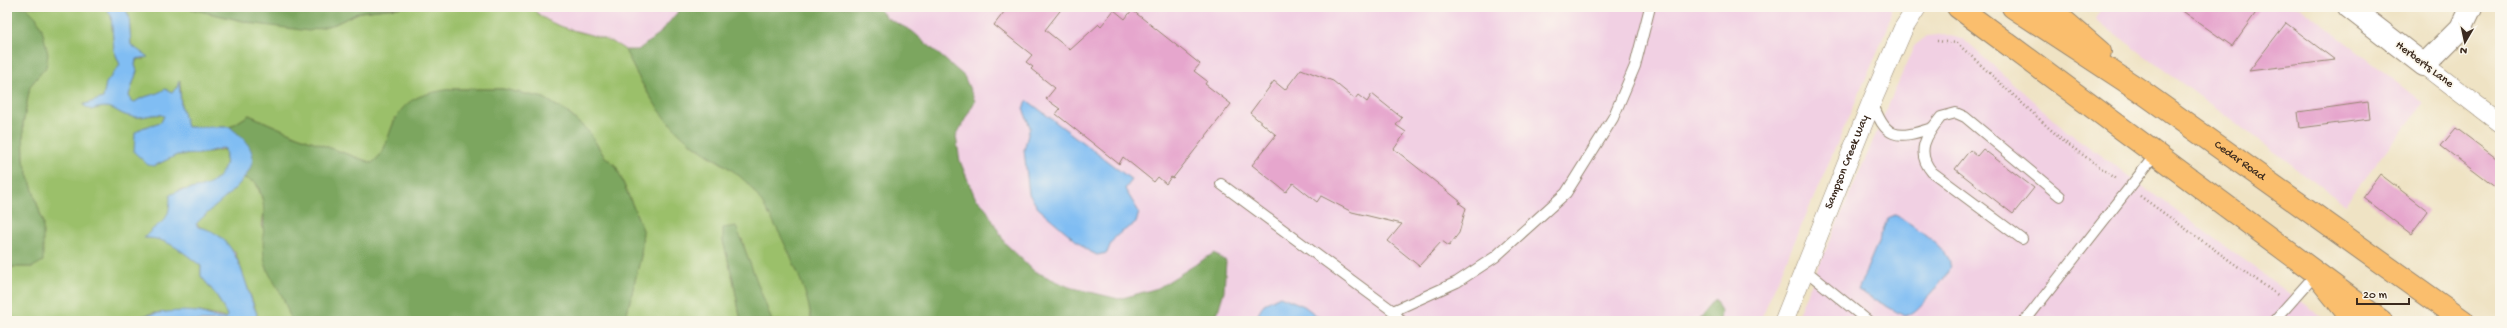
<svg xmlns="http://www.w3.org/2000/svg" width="2507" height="328" font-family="'Gochi Hand',sans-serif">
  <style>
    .built { fill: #f1d0e3 }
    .green { fill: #9bc06b; stroke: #6b7544 }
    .forest { fill: #7ca65f; stroke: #5c683e }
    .water { fill: #80bdf3; stroke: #5e7488 }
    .building { fill: #e6a6cd }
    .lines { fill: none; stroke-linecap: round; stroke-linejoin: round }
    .service-casing { stroke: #958671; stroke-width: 12 }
    .minor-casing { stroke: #958671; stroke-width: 20 }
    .tertiary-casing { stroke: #958671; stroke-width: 24 }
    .primary-casing { stroke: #958671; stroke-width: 24 }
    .motorway-casing { stroke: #958671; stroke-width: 24 }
    .path { stroke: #958671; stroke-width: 2.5; stroke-dasharray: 1 3; stroke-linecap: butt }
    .service { stroke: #fff; stroke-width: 10 }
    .minor { stroke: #fff; stroke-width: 19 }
    .tertiary { stroke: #fff; stroke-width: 22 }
    .primary { stroke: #fabe6d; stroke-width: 22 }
    .motorway { stroke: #fabe6d; stroke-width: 22 }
    .labels { text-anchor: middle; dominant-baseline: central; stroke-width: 3.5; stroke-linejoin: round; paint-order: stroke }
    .street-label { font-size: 12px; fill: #3b2a1e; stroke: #fbf7ec }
  </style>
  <rect width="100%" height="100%" fill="#fbf7ec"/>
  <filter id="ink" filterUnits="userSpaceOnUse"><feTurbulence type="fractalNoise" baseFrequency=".025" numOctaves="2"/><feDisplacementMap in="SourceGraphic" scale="8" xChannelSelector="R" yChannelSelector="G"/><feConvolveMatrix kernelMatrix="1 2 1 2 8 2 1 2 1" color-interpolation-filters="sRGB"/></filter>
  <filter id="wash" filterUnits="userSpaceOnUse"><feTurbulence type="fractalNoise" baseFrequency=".012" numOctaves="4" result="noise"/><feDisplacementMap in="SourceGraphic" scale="16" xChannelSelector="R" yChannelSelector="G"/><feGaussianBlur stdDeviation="0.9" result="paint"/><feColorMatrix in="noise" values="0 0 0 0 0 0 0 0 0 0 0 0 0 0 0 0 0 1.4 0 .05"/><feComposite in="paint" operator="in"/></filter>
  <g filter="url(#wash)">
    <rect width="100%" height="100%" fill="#efe3c4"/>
    <g class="built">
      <polygon points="92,7 1891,7 1891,10 1888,27 1760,321 209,321"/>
      <polygon points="2101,7 2300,7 2424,103 2345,204 2095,19"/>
      <polygon points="1945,34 1964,40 2067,131 2327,321 1795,321 1914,46 1927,36"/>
    </g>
    <g class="green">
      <path d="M26,7H105L111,15L114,50L120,65L118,70L106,83L103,98L83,105L91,110C118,101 114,116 136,117C144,118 156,112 164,116L161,122L142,128L154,166L177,155L200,154L225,149C230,183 206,189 179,190L167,220L151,231L145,238C168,237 184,253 201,266V276L217,296L227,315L226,318L200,312L153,313L124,321H7V267H33L43,223L24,161L23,124L30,86L46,67L36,17Z"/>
      <path d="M124,7H183L256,24H335L360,12L405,7H531C556,35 595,29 624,49C627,51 629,58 631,62C640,80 649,98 663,113C671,123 680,134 690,142C707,157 731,166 747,182C770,206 811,288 811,321H772L752,275L742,239L723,241L733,279L741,321H625L641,256L643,230L616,166L604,156L589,132L568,113L544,98L503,89H451L395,118L383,154L372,163L297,136L249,115L230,127H187L181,106L180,80L177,88L172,92L165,90C155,96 144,95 135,102H131L129,95L137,71L135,65L137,59H145L131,45L129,16Z"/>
      <path d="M244,178L256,183L265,206L262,225L292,321H254L257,314L235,252L196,224C211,208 229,196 244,178Z"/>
    </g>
    <g class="forest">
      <polygon points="7,7 26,7 36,17 42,29 48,54 46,67 30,86 23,124 24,161 43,223 43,261 33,267 7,267"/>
      <polygon points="183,7 405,7 360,12 335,24 309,31 256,24"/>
      <path d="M682,7H877L887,18L912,31L964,76L975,101L956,136L960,161L975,197L985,207L1005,243L1034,271L1069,287L1119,299L1158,288L1214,253L1226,261L1224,291L1215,321H811C811,291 768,203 746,182C731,167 709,156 691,143C661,120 641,84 625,50H638L659,34Z"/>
      <path d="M451,89H503L544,98L568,113L589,132L604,156L616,166L643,230L641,256L625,321H292C288,313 286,305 283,298C278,286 267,274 265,262C259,233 271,209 256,183L244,178L252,158L230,127L249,115L297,136L372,163C382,155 385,147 389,135C401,99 416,95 451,89Z"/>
      <polygon points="736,226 772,321 741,321 733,279 723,241 723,228"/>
      <polygon points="1715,299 1721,312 1720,321 1697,321"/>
    </g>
    <g class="water">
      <path d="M105,7H124L129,16L131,45L148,57L136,59L135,65L137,71L129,95L131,102H135C144,95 155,96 165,89L172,92L177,88L179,80L181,106L187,127H230C238,134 249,142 252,153C259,177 209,209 196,224L198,227C240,234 243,283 257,314L254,321H124C149,314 172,309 198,312C207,313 217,320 226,318L227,315L217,296L201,276V266C184,253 167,237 144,238C161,218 170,226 170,195C187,185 207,193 220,175C226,167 227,160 225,149L222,148L200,154L177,155L154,166L148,165L134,152L135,133L142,128L161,122L164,116C156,112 144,118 136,117C114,116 117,101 91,110L83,105L103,98L106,83L120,65L114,50L111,15Z"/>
      <path d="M1028,101L1132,180L1125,189L1139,212L1136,223C1120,234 1114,233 1107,253L1097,255L1087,250L1038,208L1029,194L1024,150L1030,127L1023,108Z"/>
      <path d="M1895,215C1908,221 1949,249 1950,263C1950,274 1937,287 1930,295C1922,303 1916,314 1904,316L1858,290L1888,218Z"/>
      <polygon points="1280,296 1304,306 1324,321 1254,321 1264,304"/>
    </g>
    <g id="blocks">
      <g class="building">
        <polygon points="1008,7 1063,7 1045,30 1070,50 1099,24 1101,26 1114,10 1125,19 1132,10 1200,64 1194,71 1207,81 1205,84 1231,104 1173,178 1171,177 1166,184 1158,177 1154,182 1123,157 1119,164 1056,114 1060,109 1046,99 1055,88 1031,69 1033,67 1026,62 1032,55 994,25"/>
        <polygon points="2177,7 2260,7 2232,46"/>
        <polygon points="2286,23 2335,60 2249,71"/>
        <polygon points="1301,69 1333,81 1355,99 1358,95 1367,102 1372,94 1402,118 1396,125 1406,132 1394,149 1461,202 1459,203 1466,208 1459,233 1449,246 1442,241 1419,266 1388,241 1402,224 1352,212 1321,196 1317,202 1293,183 1286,192 1252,165 1276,135 1250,113 1274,81 1285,90"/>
        <polygon points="2368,102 2370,119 2300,128 2298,112"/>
        <polygon points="2456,128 2500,161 2500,191 2441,146"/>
        <polygon points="1983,149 2034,188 2013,214 1955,169 1970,150 1977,156"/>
        <polygon points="2380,174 2428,211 2411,234 2363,197"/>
      </g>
    </g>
  </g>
  <g filter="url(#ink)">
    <use href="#blocks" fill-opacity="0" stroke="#958671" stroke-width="1"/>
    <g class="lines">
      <g class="service-casing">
        <g id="service">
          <path d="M1872,101C1885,139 1896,140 1932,128"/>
          <polyline points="1221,184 1393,311 1457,282 1495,257 1566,193 1613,118 1635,66 1650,7"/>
          <path d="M2022,239L1932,172C1915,152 1926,135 1941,117L1956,113L1965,117L2060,196"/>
          <polyline points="1805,270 1868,321"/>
          <polyline points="1393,311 1401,321"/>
          <polyline points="2025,321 2155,155"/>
          <polyline points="2274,321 2316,274"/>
        </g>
      </g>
      <g class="minor-casing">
        <g id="minor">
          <polyline points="2424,65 2500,123"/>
          <path id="s1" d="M1784,321L1872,101L1903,29L1917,7"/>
        </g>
      </g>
      <g class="tertiary-casing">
        <polyline id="tertiary" points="2349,7 2424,65 2461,28 2471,7"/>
      </g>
      <g class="primary-casing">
        <g id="primary">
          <polyline points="1958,7 2381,321"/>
          <path id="s2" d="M2013,7L2138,89L2463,321"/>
          <polyline points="2048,7 2100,52"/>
        </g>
      </g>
      <g class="motorway-casing">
        <polyline id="motorway" points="2316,274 2354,321"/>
      </g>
      <g class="path">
        <polyline points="1937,41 1957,43 2062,140 2118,180"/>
        <polyline points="2140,196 2279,296"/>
      </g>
      <use href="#service" class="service"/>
      <use href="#minor" class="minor"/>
      <use href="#tertiary" class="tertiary"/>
      <use href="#primary" class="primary"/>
      <use href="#motorway" class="motorway"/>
    </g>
  </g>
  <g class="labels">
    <g class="street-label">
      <text transform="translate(2424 65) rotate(37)">Herberts Lane</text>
      <text stroke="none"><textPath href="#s2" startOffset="274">Cedar Road</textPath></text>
      <text stroke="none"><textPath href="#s1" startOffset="171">Sampson Creek Way</textPath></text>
    </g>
  </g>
  <rect width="2507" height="328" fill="none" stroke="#fbf7ec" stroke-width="24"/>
  <g transform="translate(2465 42) rotate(189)" stroke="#fbf7ec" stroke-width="3" paint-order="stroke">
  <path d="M0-3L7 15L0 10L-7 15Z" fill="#3b2a1e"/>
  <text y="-6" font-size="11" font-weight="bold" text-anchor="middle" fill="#3b2a1e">N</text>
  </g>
  <path d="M2357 298v6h52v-6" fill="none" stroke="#3b2a1e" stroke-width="2"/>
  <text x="2363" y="298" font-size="12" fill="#3b2a1e" stroke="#fbf7ec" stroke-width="3" paint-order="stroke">20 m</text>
</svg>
